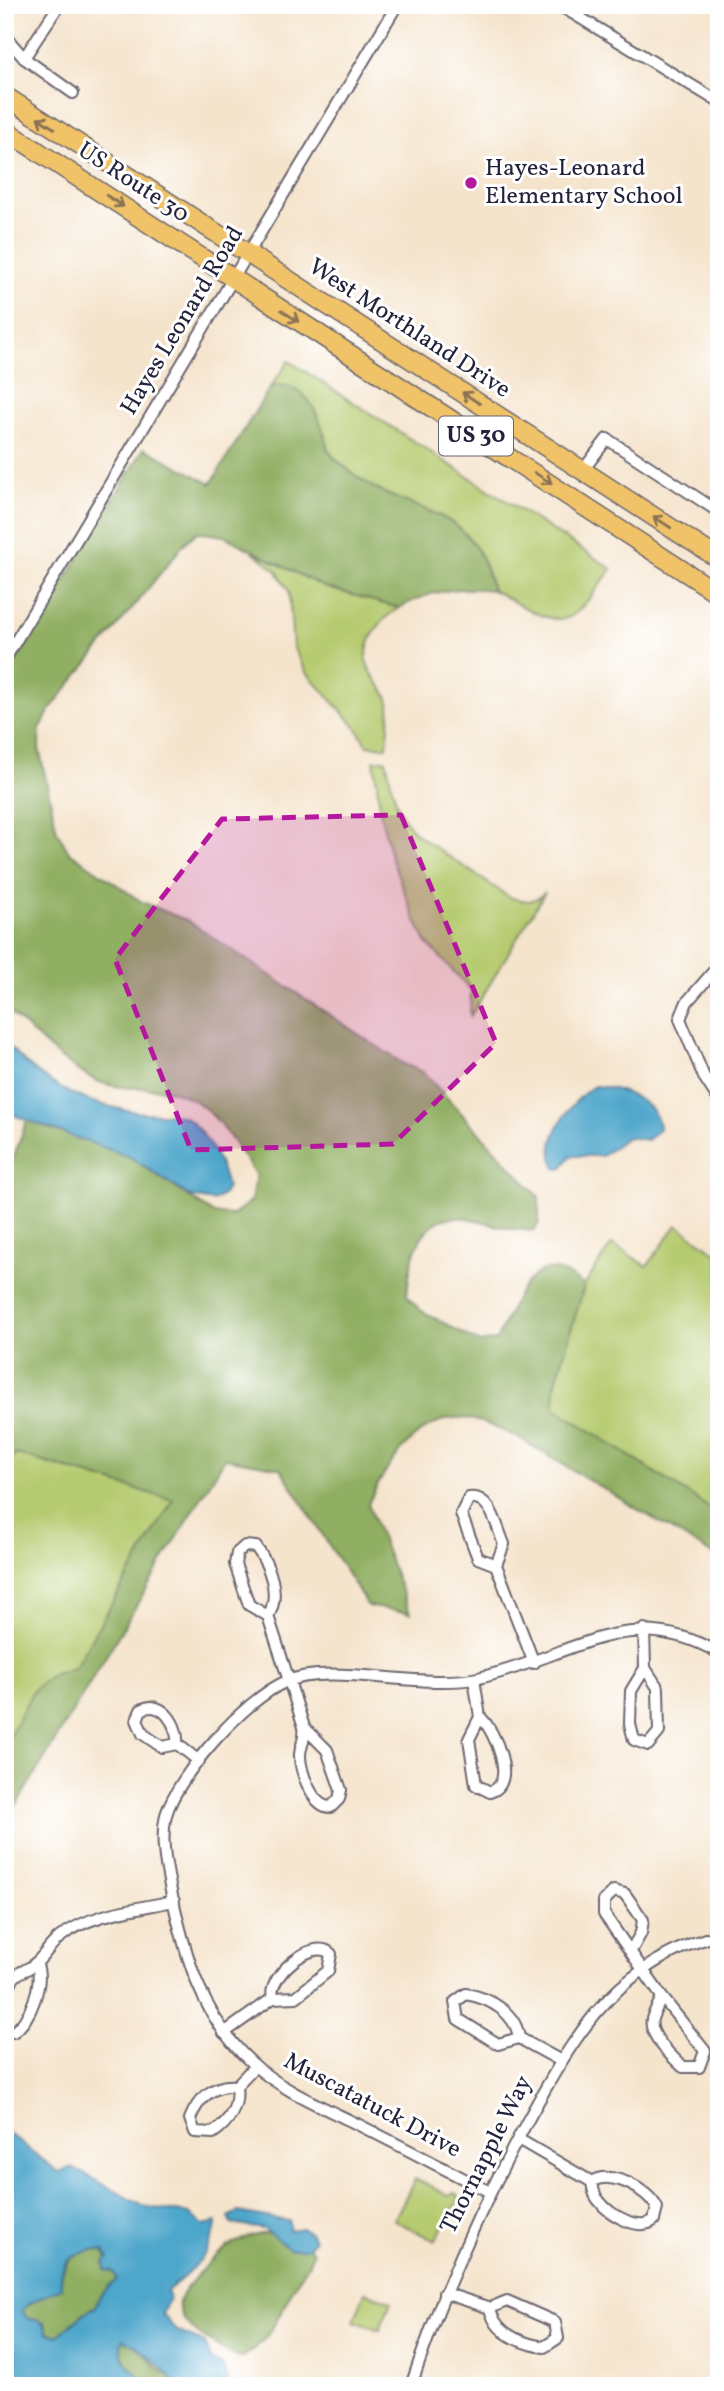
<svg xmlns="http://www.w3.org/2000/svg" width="724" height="2391" font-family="Vollkorn,serif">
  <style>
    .green { fill: #b6cb6f; stroke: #6c7655; stroke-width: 2 }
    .forest { fill: #90af62; stroke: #59684e; stroke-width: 2 }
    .water { fill: #4da6cb; stroke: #386483; stroke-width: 2; fill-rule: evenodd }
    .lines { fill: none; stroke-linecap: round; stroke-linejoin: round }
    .minor-casing { stroke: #6c666e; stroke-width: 14 }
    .trunk-casing { stroke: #6c666e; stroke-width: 21 }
    .minor { stroke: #fff; stroke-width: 10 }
    .trunk { stroke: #f1c369; stroke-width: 18 }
    .oneway { stroke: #8a7252 }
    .marked { fill: #b5179e; fill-opacity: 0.2; stroke: #b5179e; stroke-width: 5; stroke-dasharray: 14 9; stroke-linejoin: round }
    .poi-dot { fill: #b5179e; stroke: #fff; stroke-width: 2.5 }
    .labels { text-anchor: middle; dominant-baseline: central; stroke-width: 6; stroke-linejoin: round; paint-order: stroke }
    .shield { fill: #fff; stroke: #646476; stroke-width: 2 }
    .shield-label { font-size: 23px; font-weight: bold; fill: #22223b }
    .poi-label { font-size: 24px; fill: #22223b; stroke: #fff; text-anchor: start }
    .street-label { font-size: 24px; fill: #22223b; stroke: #fff }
  </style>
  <rect width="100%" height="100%" fill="#fff"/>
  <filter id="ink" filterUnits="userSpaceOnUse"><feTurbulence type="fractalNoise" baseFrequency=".0143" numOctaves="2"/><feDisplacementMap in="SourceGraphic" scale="14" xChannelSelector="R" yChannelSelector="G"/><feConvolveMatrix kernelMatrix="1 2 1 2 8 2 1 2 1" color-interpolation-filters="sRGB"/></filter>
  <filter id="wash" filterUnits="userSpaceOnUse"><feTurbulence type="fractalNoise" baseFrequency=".00686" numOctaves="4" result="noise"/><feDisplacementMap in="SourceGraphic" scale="28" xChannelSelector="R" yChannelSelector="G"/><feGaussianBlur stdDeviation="1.57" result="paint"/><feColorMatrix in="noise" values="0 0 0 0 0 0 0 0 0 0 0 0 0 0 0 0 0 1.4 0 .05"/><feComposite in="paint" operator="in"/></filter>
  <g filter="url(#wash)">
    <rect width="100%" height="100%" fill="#f5e4cc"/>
    <g class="green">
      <path d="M289,361L612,569C600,583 588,604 573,615C551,630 513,599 492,590C472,498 411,520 352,473C345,467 334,459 329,451C326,447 327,440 325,436C317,420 289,398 276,385L269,389Z"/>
      <path d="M252,551L324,587L399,608C380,619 360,645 369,668C374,680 386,689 389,702C391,716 388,733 387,747L367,745L356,727L306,672L293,647L289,591L276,570Z"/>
      <path d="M374,760H386C393,789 395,817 420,837L509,897C525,902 533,904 545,892L470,1017L471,990L426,942L413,914L391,857L381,816Z"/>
      <polygon points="677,1225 719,1255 719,1514 555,1408 555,1385 584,1286 612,1244 647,1266"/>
      <polygon points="16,1454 173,1500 74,1669 51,1675 5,1744 5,1464"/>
      <polygon points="415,2179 449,2196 454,2193 460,2198 435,2241 394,2220"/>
      <polygon points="365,2292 391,2301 380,2330 354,2321"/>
    </g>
    <g class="forest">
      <path d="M276,385C305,384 317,410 324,434C326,439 325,446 328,450C332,458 345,467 351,472C410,520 472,497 492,590C458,586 429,591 399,608L324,587L224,536L197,532L184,544L51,708L40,729L39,748L57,831L68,851L142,902L188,921L402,1063L423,1072L539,1197V1222L535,1230C508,1232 491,1222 466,1218C419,1210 409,1261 407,1296L420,1310L480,1343L496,1340C515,1304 531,1239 584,1286L555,1385V1408L719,1514V1558L517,1437C498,1429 475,1416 454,1418C414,1422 383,1471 368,1504L410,1613L368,1606L280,1468L225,1458L5,1824V1744L34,1689L51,1675L74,1668L173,1500L17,1454L5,1464V1182L27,1120L130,1157L214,1214L234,1215L251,1200L256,1175C231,1140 212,1098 166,1090C142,1086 121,1091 97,1081C62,1065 34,1033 5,1008V679L144,448L211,484L269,389Z"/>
      <path d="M270,2233L306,2248L309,2246L313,2252C310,2266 302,2273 295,2285C279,2313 271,2344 239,2358C224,2350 185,2330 180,2312C175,2298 186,2289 194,2279C215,2254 236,2235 270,2233Z"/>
      <path d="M93,2250H104L117,2279L99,2297L95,2307C83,2310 69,2329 57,2336L47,2332L45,2323L27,2318L22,2311L27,2304L61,2288C60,2264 71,2254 93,2250Z"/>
      <path d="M122,2339C139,2344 146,2354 156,2366C165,2376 169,2372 175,2386H148C137,2371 115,2361 122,2339Z"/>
    </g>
    <g class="water">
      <path d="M5,1042C44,1085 79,1103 137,1112C153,1115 170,1112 185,1117C207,1133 221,1162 227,1187L223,1195L213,1201L191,1197L130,1157L5,1112Z"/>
      <path d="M594,1086C617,1087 659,1101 659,1129L647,1140L627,1137L602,1156H571L561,1169L556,1168C540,1140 572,1100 594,1086Z"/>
      <path d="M5,2131L59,2172L72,2167L143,2206L189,2214L203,2225L217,2222C209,2258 195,2268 167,2291L169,2298L162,2314L177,2331L205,2343L210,2359L223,2367L230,2386H175C169,2371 139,2345 123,2339C114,2360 137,2371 148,2386H98L94,2382L48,2386L5,2383ZM93,2250L104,2251L109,2258L104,2262L105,2270L113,2271L117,2279L99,2297L95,2307C83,2311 69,2328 57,2336L47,2332C43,2318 38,2322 27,2318L22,2311L28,2304L61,2288C59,2262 70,2255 93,2250Z"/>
      <polygon points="238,2212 289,2221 289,2230 302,2228 311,2233 314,2241 306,2248 290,2249 264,2229 231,2224 229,2217"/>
    </g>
  </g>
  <g filter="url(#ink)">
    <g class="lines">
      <g class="minor-casing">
        <g id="minor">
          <polyline points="559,5 719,102"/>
          <polyline points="5,36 24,58 73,93"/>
          <polyline points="24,58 59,5"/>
          <polyline points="583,470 607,439 719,512"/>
          <polyline points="5,659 397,5"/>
          <polyline points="719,965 687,1002 680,1019 704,1077 719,1100"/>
          <path d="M496,1565L478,1558L461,1514L469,1498C491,1494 497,1528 504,1544L496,1565L534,1663"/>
          <path d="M268,1616L249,1605L235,1564L237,1553L245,1546L256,1547C270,1566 281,1595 268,1616L304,1727C306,1738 301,1744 300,1754C299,1770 313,1808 331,1807L339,1799L341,1790L327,1750L304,1727"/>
          <polyline points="644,1629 645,1668 631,1691 630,1724 634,1740 648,1745 659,1732 658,1688 645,1668"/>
          <path d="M474,1679L480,1717L469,1739L476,1785L490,1792C518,1784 495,1730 480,1717"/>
          <path d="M177,1744L162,1747L143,1734L137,1720L141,1710C162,1698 179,1726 177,1744L199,1761"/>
          <path d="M631,1951L641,1933L643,1920L625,1894L614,1891L604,1901V1914L662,1997L705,2051L699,2067H683C672,2057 648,2035 652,2019C654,2011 659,2005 662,1997"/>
          <path d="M5,1994C18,1964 22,1977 38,1961C46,1953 51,1944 60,1937C91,1913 136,1909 174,1901"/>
          <path d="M5,2032H13C30,2022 45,1981 36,1963"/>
          <path d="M224,2033L273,1998L296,1997L328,1971L331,1954C313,1936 266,1978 273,1998"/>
          <path d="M519,2038L498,2044L458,2019L455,2002L466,1994C490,1998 516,2013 519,2038L561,2061"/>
          <path d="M236,2086C239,2107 230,2121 213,2133L195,2132L190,2119C198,2099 213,2084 236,2086L255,2066"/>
          <path d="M518,2139L592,2182C610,2169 648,2189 657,2208L654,2220C640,2232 610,2215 600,2202C594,2196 593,2189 592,2182"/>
          <path d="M490,2192C446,2170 403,2147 359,2125C323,2107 282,2091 252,2063C201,2017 185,1955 171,1891C166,1866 160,1840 166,1815C178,1774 246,1699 285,1682C332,1662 420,1690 478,1678C568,1659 628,1600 719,1653"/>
          <path d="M444,2293L490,2308L507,2301L555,2322L558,2338L544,2347C519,2343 495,2333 490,2308"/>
          <path d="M411,2386C442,2292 482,2204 529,2118C555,2071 581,2023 621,1987C649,1963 683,1944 719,1935"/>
        </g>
      </g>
      <g class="trunk-casing">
        <g id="trunk">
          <polyline points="5,96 719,559"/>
          <polyline points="5,130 719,594"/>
        </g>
      </g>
      <use href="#minor" class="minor"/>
      <use href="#trunk" class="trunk"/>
    </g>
    <defs><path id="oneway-shaft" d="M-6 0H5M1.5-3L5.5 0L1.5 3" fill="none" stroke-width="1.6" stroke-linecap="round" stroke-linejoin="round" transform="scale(1.75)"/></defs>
    <g class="oneway">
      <use href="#oneway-shaft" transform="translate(46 123) rotate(-147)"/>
      <use href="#oneway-shaft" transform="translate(115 201) rotate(33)"/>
      <use href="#oneway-shaft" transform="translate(290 316) rotate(34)"/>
      <use href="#oneway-shaft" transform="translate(471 398) rotate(-147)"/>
      <use href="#oneway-shaft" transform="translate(543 478) rotate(32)"/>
      <use href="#oneway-shaft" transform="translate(662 522) rotate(-147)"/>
    </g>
  </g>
  <path class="marked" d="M401,815L496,1043L393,1144L191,1150L115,959L222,819Z"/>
  <circle class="poi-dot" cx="471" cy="183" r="7"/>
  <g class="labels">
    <rect class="shield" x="439" y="416.5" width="74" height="39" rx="5"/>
    <g class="shield-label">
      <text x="476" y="436">US 30</text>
    </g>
    <g class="poi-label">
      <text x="485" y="169">Hayes-Leonard<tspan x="485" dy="28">Elementary School</tspan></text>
    </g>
    <g class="street-label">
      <text transform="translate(133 183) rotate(33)">US Route 30</text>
      <text transform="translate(183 321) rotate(-59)">Hayes Leonard Road</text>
      <text transform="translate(409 329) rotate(33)">West Morthland Drive</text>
      <text transform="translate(372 2106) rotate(28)">Muscatatuck Drive</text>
      <text transform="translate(487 2155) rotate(-63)">Thornapple Way</text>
    </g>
  </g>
  <rect width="724" height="2391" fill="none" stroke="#fff" stroke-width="28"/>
</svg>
